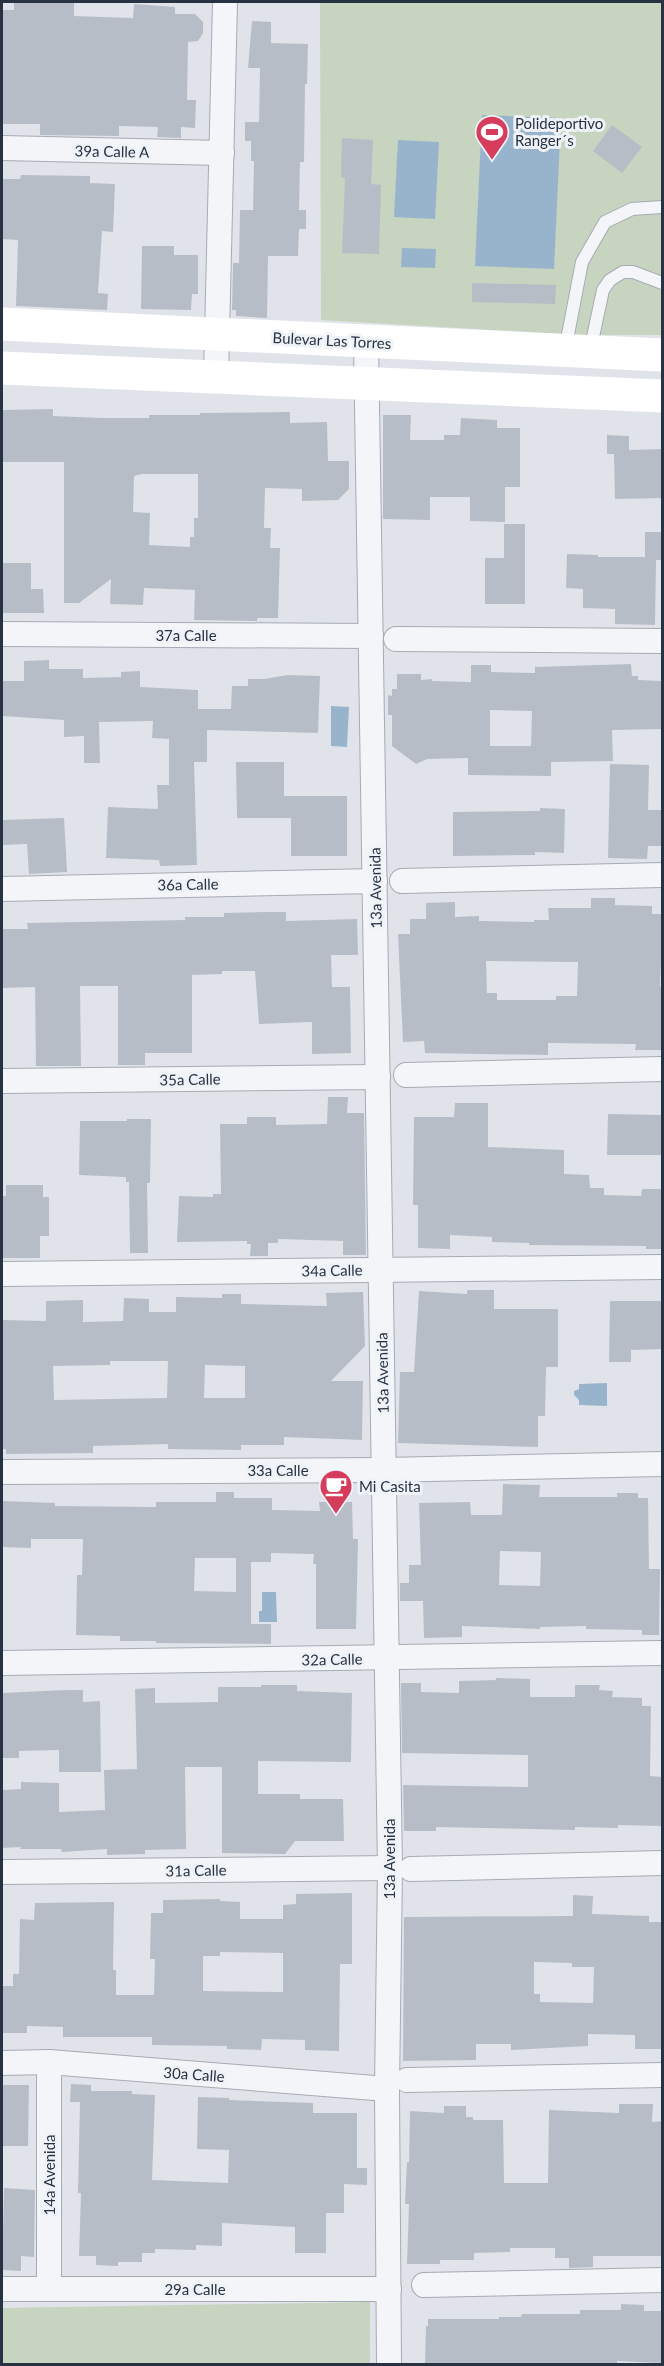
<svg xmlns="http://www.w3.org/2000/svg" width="664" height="2366" font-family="Lato,sans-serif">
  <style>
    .green { fill: #c6d4c0 }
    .water { fill: #98b4cc }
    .building { fill: #b7bdc7; fill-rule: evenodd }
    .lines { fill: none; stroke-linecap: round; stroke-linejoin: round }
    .lane-casing { stroke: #a5abb4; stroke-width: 14 }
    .street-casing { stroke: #a5abb4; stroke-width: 26 }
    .lane { stroke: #f3f5f8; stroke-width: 12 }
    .street { stroke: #f3f5f8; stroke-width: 24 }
    .secondary { stroke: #fff; stroke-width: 33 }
    .labels { text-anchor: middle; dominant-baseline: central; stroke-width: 6; stroke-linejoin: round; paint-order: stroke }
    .poi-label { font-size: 15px; fill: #273242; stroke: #eff3f7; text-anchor: start }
    .street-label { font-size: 15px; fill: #273242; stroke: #eff3f7 }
  </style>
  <rect width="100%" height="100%" fill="#e0e4ea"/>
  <g class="green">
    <polygon points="320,2 662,2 662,335 580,335 321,320"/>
    <polygon points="370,2302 370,2364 2,2364 2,2308"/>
  </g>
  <g class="water">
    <polygon points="482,115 561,118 554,269 475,266"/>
    <polygon points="398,140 439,142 435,219 394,217"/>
    <polygon points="402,248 436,249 435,268 401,267"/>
    <polygon points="331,706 349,707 347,747 331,746"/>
    <polygon points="607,1383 607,1406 579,1405 579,1400 574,1395 574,1391 579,1389 579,1384"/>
    <polygon points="262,1592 276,1592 277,1622 259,1622 259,1611 262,1611"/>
  </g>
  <g class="building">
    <polygon points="14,2 74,2 74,16 133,18 134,4 175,7 175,14 195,14 203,22 203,33 198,41 188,42 187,100 196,100 195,128 181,127 181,138 157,137 158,127 119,126 119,136 40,135 40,124 2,124 2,10 14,10"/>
    <polygon points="252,21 271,22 271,43 308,44 307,84 305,84 304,162 300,162 299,210 306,210 306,229 299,229 298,256 268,256 267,318 236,316 236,310 232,310 233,263 239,263 240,210 253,210 254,161 251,161 251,141 245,141 245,122 259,122 260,68 248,68"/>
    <polygon points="612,125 642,147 622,173 593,151"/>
    <polygon points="342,138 373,140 371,184 381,185 379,254 342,253 345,178 341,177"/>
    <polygon points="21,175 90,176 90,183 115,184 113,232 102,231 98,293 108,294 107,310 16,306 18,240 2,239 2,179 20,179"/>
    <polygon points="142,246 174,246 174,255 198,255 198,294 192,294 191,310 141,309"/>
    <polygon points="472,283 556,285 555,304 472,302"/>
    <path d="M53,409V416L102,418H149V415H200V413L290,412V423L327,422L328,461H349V489L338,500L302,501V489L265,488L264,528H271L270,548H280L278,618H257V621L194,620L195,590L144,588L143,605L110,604L111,579L79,603H64V462H2V410ZM142,474H198V518H194V537H190V547L149,545L150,513L133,512L134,476Z"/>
    <polygon points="383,415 411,415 410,440 444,440 444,435 460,435 461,418 497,420 497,428 520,428 520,487 505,487 505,522 470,521 470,497 430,497 430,520 383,519"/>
    <polygon points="607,435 629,436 629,450 663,449 663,498 615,499 614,454 607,454"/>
    <polygon points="504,524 525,524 525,604 485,604 485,558 504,558"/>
    <polygon points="645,532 663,532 663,560 656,560 655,625 615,624 615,609 583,608 583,589 566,588 567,554 598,555 598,557 645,557"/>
    <polygon points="2,563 31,563 31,589 43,589 44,613 2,613"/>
    <polygon points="49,660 49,669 83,669 83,678 121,677 121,672 140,671 140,687 198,690 198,709 231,709 232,686 248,686 248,679 264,679 288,675 320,676 318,733 207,730 207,762 194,762 197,865 160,866 159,860 106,858 108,807 158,809 157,785 169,785 169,739 152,738 153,721 99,722 100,763 84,763 84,736 64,737 64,720 2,716 2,681 24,681 24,661"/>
    <path d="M631,664L632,676H638V680L663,681V729L612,730L613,761L551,762V776L468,775V758L427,759L416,764L392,746V715H388V695L392,696V689H397V674H421V680L432,679V681L471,682V665H491V672L535,673V667ZM490,710L532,711L531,746H490Z"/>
    <polygon points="236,762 284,762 284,796 347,796 347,856 291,856 291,818 237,818"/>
    <polygon points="610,764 649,765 648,810 663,810 663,846 648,846 647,859 608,858"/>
    <polygon points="540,808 565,809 564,853 535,852 535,855 453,856 453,812 540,811"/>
    <polygon points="64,818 67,872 29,874 27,844 2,845 2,820"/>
    <path d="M591,898H615V905L652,906V914H663L660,986H663V1050H635L636,1044L548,1043V1055L425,1053L424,1041L403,1042L398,934H410V919H426V903L455,902V917L479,916V921L534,922V920H549L548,908H591ZM486,961L578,962L577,996H556V1000H497V993H487Z"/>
    <polygon points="265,912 286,912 286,921 357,919 358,955 331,955 332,987 350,987 351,1053 312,1054 312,1022 259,1024 255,971 222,971 222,974 192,975 192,1053 145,1053 145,1065 118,1065 118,986 80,986 81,1066 36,1066 35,987 2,988 2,929 28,929 27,923 185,920 185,917 224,917 224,913"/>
    <polygon points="328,1097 348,1097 347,1113 364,1113 366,1255 343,1255 343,1241 278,1239 278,1243 268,1243 268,1256 250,1256 251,1244 247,1244 247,1241 177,1242 179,1196 213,1197 213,1194 221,1194 220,1124 247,1124 247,1117 276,1117 276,1125 327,1124"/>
    <polygon points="455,1103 488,1103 488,1147 564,1150 564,1174 589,1175 590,1188 604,1188 604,1195 641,1196 642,1189 663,1189 663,1249 646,1249 646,1246 529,1245 529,1243 492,1242 492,1237 450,1235 450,1249 418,1248 418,1205 413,1205 414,1117 454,1117"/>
    <polygon points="608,1114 663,1115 663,1155 607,1155"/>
    <polygon points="127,1119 151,1119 150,1183 147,1183 148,1253 130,1253 129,1182 126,1182 126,1177 79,1175 80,1121 127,1121"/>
    <polygon points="6,1185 43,1185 43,1197 49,1197 49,1236 40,1236 40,1258 2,1258 2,1196 6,1196"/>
    <polygon points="467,1290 494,1290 494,1309 558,1309 558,1367 546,1367 545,1416 538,1416 538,1447 398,1443 400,1372 414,1372 419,1291 467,1294"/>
    <path d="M363,1292L365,1346L331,1381H363L362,1440L284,1437V1445H241V1450L168,1449V1444L93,1446V1453L6,1454V1449H2V1320L46,1321V1301L83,1300V1322L123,1321L124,1298L149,1299V1312H176V1297L222,1298V1294H241V1304L327,1306L326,1293ZM110,1361H168L167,1398L54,1400L53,1366L110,1365ZM205,1365L245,1366V1398H204Z"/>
    <polygon points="610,1301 663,1301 663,1349 631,1350 631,1362 609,1362"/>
    <path d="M503,1484L540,1485L539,1497H617V1493H638V1498H648L649,1569H660L659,1635H642V1630L586,1629V1626L540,1627V1629L462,1626V1637L424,1638L423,1601H400V1583H409V1565H421L419,1503L470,1502L471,1515H502ZM500,1551L541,1552L540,1586L499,1585Z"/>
    <path d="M216,1492H234V1498H272V1510L320,1511L319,1502H352L353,1539H358L356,1629H316V1564H313L314,1554L271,1553V1562H251V1624H271V1644L156,1643V1641H120V1636L76,1635L77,1575H82L83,1539H31V1548L2,1547V1501L55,1503V1506L156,1507V1502H216ZM195,1558H236V1592L194,1591Z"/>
    <polygon points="496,1678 530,1679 530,1697 575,1697 575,1685 600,1685 599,1690 613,1691 612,1697 642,1698 642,1706 651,1706 650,1776 663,1777 663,1826 618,1825 618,1828 575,1827 575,1830 436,1827 436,1831 404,1831 403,1785 528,1787 528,1755 402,1753 401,1683 421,1683 421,1692 459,1693 459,1681 496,1680"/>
    <polygon points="261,1685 297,1685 297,1691 352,1693 351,1762 258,1761 258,1794 300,1794 300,1799 343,1799 344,1841 295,1841 285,1854 222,1853 222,1767 185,1767 186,1849 145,1850 145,1854 107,1855 107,1849 62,1852 61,1849 20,1849 21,1847 2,1848 2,1790 21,1789 21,1782 59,1783 59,1812 105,1810 104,1770 137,1769 135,1689 155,1688 155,1703 218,1702 218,1687 261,1687"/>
    <polygon points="67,1690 83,1690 83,1702 100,1701 101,1772 59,1772 59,1750 19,1751 19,1758 2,1758 2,1693"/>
    <path d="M352,1893V1964H340L339,2051L305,2050V2040L262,2039L261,2050L227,2049V2046L152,2045V2037H63V2027L27,2026V2033H2V1986H13V1974H19L20,1919L34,1920L35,1903L114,1902L113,1970H116V1995H154L155,1959H150L151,1913H163V1900L220,1899V1901L240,1902V1919H283V1905L296,1904V1894ZM220,1952L283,1953V1992L203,1991V1956H220Z"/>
    <path d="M573,1895L593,1896L592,1914L649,1916V1922H663V2049H635V2035L588,2034V2046L511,2050V2044H476V2060L403,2061L404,1917L573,1916ZM534,1962L572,1963V1967H594L593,2003L540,2002V1994H534Z"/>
    <polygon points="71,2084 91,2085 91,2091 132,2091 132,2094 155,2095 152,2180 228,2183 229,2150 197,2149 198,2097 229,2098 229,2100 313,2103 313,2113 357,2113 357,2168 367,2168 367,2185 344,2184 344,2213 326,2213 326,2253 295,2253 295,2227 222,2223 222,2246 196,2245 196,2250 155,2249 155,2253 142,2253 142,2262 118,2262 118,2266 96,2265 96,2256 79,2256 81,2193 78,2193 80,2102 70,2102"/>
    <polygon points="2,2085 29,2085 28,2146 2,2146"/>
    <polygon points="619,2104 653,2104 652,2122 663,2121 663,2256 593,2256 593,2267 569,2268 569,2258 555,2258 555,2248 510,2248 510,2252 474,2253 474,2260 440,2260 440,2264 407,2264 409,2204 405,2204 407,2162 409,2162 410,2111 444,2113 444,2106 466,2106 466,2117 473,2117 473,2120 503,2120 504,2183 548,2183 549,2110 619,2113"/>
    <polygon points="4,2188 35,2190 34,2257 21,2256 21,2271 2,2270"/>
    <polygon points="621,2304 644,2305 644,2311 663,2311 663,2363 617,2361 617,2364 425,2363 426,2326 428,2326 428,2319 499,2319 499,2317 521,2317 522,2314 580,2314 580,2310 621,2310"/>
  </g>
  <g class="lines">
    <g class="lane-casing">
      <g id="lane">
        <polyline points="565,350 582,262 605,222 632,209 662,207"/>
        <polyline points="590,351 603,290 610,280 623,272 633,272 662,283"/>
      </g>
    </g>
    <g class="street-casing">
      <g id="street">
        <polyline points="2,148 222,153"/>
        <polyline points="366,341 390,1868 387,2089 389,2364"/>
        <polyline points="216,377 225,2"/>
        <polyline points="2,634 371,636"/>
        <polyline points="396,639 662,641"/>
        <polyline points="402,881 662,875"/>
        <polyline points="2,889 375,881"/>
        <polyline points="406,1075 662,1069"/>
        <polyline points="2,1081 378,1077"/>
        <polyline points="2,1274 662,1267"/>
        <polyline points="2,1472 384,1470 662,1464"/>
        <polyline points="2,1663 662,1653"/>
        <polyline points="411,1869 662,1863"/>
        <polyline points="2,1872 390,1868"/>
        <polyline points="49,2062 49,2289"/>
        <polyline points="2,2063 49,2062 387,2089"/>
        <polyline points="407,2080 662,2075"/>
        <polyline points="424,2285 662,2280"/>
        <polyline points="2,2289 389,2289"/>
      </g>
    </g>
    <use href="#lane" class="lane"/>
    <use href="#street" class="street"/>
    <g class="secondary">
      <polyline points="2,324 662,355"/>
      <polyline points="2,368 662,396"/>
    </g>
  </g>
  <defs>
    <g id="stadium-pin" transform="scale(1.725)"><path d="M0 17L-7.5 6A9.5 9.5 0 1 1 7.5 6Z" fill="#d63d5c" stroke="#eff3f7"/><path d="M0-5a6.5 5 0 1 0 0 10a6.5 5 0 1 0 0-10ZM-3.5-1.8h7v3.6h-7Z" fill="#fff"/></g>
    <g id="cafe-pin" transform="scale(1.725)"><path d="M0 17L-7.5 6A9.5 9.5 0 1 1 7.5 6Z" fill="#d63d5c" stroke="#eff3f7"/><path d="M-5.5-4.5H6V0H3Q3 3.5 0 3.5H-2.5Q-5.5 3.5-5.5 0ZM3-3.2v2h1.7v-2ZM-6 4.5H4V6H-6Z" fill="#fff"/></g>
  </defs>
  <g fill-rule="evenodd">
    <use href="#stadium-pin" x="492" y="132"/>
    <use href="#cafe-pin" x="336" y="1486"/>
  </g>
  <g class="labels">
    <g class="poi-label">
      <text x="515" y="123">Polideportivo<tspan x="515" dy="17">Ranger´s</tspan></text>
      <text x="359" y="1486">Mi Casita</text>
    </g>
    <g class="street-label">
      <text transform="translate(112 151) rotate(1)">39a Calle A</text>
      <text transform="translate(332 340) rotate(3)">Bulevar Las Torres</text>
      <text x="186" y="635">37a Calle</text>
      <text transform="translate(188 884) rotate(-1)">36a Calle</text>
      <text transform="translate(375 888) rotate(-91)">13a Avenida</text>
      <text transform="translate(190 1079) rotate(-1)">35a Calle</text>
      <text transform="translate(332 1270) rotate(-1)">34a Calle</text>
      <text transform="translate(382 1373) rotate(-91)">13a Avenida</text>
      <text x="278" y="1470">33a Calle</text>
      <text transform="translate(332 1659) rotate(-1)">32a Calle</text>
      <text transform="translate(389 1859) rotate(-90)">13a Avenida</text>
      <text transform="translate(196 1870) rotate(-1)">31a Calle</text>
      <text transform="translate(194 2074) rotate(4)">30a Calle</text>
      <text transform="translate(49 2175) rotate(-90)">14a Avenida</text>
      <text x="195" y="2289">29a Calle</text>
    </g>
  </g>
  <rect width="664" height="2366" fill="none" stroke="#273242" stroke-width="6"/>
</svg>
